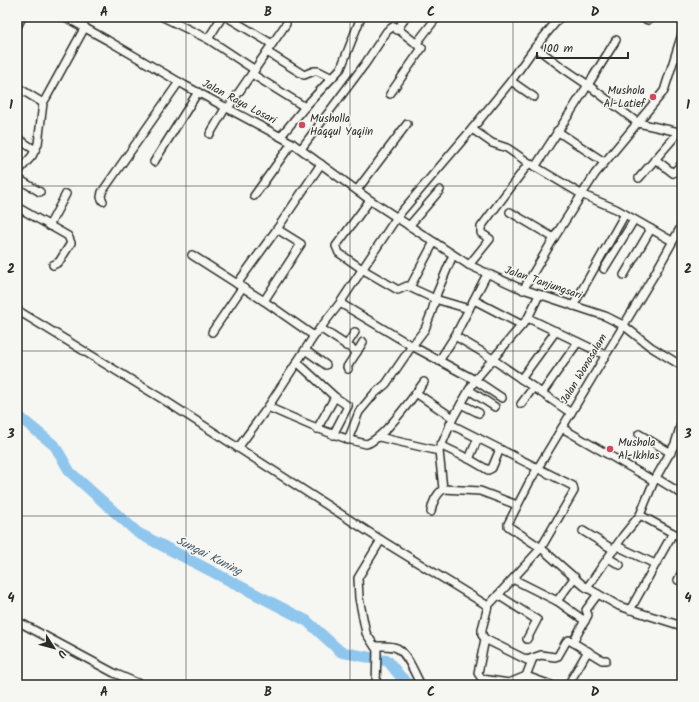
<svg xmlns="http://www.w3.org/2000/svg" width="699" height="702" font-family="Kalam,sans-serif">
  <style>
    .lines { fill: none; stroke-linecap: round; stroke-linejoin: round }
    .river { stroke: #8fc6ed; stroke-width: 11 }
    .minor-casing { stroke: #2b2b2b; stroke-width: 10 }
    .minor { stroke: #f6f6f2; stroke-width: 7 }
    .grid { fill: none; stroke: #2b2b2b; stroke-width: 1; stroke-opacity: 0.55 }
    .poi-dot { fill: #d1495b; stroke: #f6f6f2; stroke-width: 1.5 }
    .labels { text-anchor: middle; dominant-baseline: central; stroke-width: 3; stroke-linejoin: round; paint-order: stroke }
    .poi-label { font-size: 11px; fill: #2b2b2b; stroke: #f6f6f2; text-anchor: start }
    .street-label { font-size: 11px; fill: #2b2b2b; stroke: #f6f6f2 }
    .water-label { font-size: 12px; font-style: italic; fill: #495a65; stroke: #f6f6f2 }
    .neatline { fill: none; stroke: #2b2b2b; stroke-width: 1.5 }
    .grid-label { font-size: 13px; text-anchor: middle; font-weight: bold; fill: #2b2b2b }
  </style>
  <rect width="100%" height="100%" fill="#f6f6f2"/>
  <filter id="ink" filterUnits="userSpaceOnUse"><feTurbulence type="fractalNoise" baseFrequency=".025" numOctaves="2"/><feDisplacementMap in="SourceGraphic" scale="8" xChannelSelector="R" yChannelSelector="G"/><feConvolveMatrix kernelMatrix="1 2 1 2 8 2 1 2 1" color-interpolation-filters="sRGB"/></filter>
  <g filter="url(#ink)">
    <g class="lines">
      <polyline class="river" points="17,415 55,446 70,472 138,533 307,621 341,652 388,661 400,676 410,685"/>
      <g class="minor-casing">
        <g id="minor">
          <polyline points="65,17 107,40 186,86 292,143 370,200 469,265 517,287 605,316 623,325 651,347 682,366"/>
          <polyline points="163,17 208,39 255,70"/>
          <polyline points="227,17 272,44"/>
          <polyline points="639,17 648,20 651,17"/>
          <polyline points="17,27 22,17"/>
          <polyline points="397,30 406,17"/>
          <polyline points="208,39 222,17"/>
          <polyline points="416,44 437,17"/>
          <polyline points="535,47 563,68 588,85 616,40"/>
          <polyline points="267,52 304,75 314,71 318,71 332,78"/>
          <polyline points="252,74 305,107"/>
          <polyline points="511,81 534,97"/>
          <polyline points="17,87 43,103"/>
          <polyline points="228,108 286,24"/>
          <polyline points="472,129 492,143 507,148 529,163 581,194 616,209 672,241"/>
          <polyline points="557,131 604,162"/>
          <polyline points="210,134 226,107"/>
          <polyline points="281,136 305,107 341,68 361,17"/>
          <polyline points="17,138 35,150"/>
          <polyline points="301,149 365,64 387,31 394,26 422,48 390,94"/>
          <polyline points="655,159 673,173 682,164"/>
          <polyline points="154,162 198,92"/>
          <polyline points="535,167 588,85 638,123 679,132 682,133"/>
          <polyline points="17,173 32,156 38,144 43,103 46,98 85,27"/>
          <polyline points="17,178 40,192"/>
          <polyline points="639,178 679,132"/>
          <polyline points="357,190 407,124"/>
          <polyline points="254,196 292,143"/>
          <polyline points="370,200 336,246 339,253 362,269 398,290 407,286 435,299 469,309"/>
          <polyline points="103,201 101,197 102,192 179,82"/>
          <polyline points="17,207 68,236 71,243 59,262 53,265"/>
          <polyline points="510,212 554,238"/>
          <polyline points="49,226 66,194"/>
          <polyline points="409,226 440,190"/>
          <polyline points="192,255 264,301 314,336"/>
          <polyline points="453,255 437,293 432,311 425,329 412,346 475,380 502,398"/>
          <polyline points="469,265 490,239 481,233 481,227 529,163"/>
          <polyline points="604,269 634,220"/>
          <polyline points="624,275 651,229"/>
          <polyline points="237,284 277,229 321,164"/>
          <polyline points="410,287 434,242"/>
          <polyline points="523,290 554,238 595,174 664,91 682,34"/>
          <polyline points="474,300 522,325"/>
          <polyline points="264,301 301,244 277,229"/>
          <polyline points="340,303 412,346 386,384 374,394 359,412 348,440"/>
          <polyline points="573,306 625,214"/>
          <polyline points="17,310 164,400 381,540 488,606"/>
          <polyline points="528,318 605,355"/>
          <polyline points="320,328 357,352 347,367 348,369"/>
          <polyline points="212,332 242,288"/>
          <polyline points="455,336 482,352 571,413"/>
          <polyline points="346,346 355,332"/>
          <polyline points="305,350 326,365"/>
          <polyline points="357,352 363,342"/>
          <polyline points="439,361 455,336 487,274"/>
          <polyline points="297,362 335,397 348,406 333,435"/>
          <polyline points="521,379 556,331"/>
          <polyline points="469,390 495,407"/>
          <polyline points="416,393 453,418"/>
          <polyline points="542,393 578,342"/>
          <polyline points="461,404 479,413"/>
          <polyline points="521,404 533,388"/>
          <path d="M268,407C300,421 332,436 366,444C382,440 414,396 424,382"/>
          <polyline points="450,424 573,486 574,491 541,548 508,526 508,524 530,481 654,275 682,225"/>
          <polyline points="562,428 654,481"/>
          <polyline points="317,429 335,397"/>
          <polyline points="639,434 671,453"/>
          <polyline points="379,437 439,451"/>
          <polyline points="440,445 469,459 488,470 492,468 500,449"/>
          <polyline points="238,448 268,407 314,336 340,303 397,217 472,129 511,81 533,50 560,17"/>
          <polyline points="469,459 478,438"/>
          <polyline points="656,478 682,494"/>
          <polyline points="443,489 480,491 517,505"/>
          <path d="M431,512C432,504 436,495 443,489L439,451L453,418L475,380L528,318L539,295"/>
          <polyline points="640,515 682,538"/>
          <polyline points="583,531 614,550"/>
          <polyline points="617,546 655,564"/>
          <polyline points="608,558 620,565"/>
          <polyline points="513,579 557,601 585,621"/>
          <polyline points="678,580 682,572"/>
          <polyline points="587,588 623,536 640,515 654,481 675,444 682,421"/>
          <polyline points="498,595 537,620 527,639"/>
          <polyline points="557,601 575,577"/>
          <polyline points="630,610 673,533"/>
          <polyline points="17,621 114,673 142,685"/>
          <polyline points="485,639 527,660 541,655 555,657 558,656 566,642 569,640 602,660 606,660"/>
          <polyline points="573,642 588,615 586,610 598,594"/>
          <path d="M375,646C382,646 391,645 397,648C408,654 415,675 421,685"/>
          <polyline points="526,676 533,658"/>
          <polyline points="376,685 377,650 366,633 359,598 358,578 381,540"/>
          <polyline points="551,685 526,676 509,683 482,679 478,673 485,639 482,635 482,629 488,606 541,548 584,586 619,606 682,626"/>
          <polyline points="568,685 588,651"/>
        </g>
      </g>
      <use href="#minor" class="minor"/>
    </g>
  </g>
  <path class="grid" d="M186,17V685M350,17V685M513,17V685M17,186H682M17,351H682M17,516H682"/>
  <g class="poi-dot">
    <circle cx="653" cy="97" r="4"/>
    <circle cx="302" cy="125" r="4"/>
    <circle cx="610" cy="449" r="4"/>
  </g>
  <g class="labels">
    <g class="poi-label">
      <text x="645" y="91" text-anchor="end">Mushola<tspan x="645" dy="13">Al-Latief</tspan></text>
      <text x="310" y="119">Musholla<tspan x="310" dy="13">Haqqul Yaqiin</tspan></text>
      <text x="618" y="443">Mushola<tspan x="618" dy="13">Al-Ikhlas</tspan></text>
    </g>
    <g class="street-label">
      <text transform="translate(239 102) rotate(28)">Jalan Raya Losari</text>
      <text transform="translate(543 283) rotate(19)">Jalan Tanjungsari</text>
      <text transform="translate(584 369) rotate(-59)">Jalan Wonosalam</text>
    </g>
    <g class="water-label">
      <text transform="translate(209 556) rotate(27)">Sungai Kuning</text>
    </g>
  </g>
  <rect width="699" height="702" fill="none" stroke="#f6f6f2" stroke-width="44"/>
  <g transform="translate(54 648) rotate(126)" stroke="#f6f6f2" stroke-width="3" paint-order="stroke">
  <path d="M0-3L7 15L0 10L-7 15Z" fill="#2b2b2b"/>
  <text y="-6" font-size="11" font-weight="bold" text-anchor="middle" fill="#2b2b2b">U</text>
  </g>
  <path d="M537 52v6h91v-6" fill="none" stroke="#2b2b2b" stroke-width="2"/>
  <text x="543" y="52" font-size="12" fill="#2b2b2b" stroke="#f6f6f2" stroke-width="3" paint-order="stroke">100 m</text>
  <rect x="22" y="22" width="655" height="658" class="neatline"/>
  <g class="grid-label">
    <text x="104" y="16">A</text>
    <text x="268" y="16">B</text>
    <text x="431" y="16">C</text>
    <text x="595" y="16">D</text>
    <text x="11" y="109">1</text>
    <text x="688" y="109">1</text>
    <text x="11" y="273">2</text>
    <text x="688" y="273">2</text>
    <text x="11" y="438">3</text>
    <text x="688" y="438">3</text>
    <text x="11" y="602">4</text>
    <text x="688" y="602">4</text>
    <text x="104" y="696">A</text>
    <text x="268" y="696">B</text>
    <text x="431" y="696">C</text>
    <text x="595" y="696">D</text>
  </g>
</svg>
